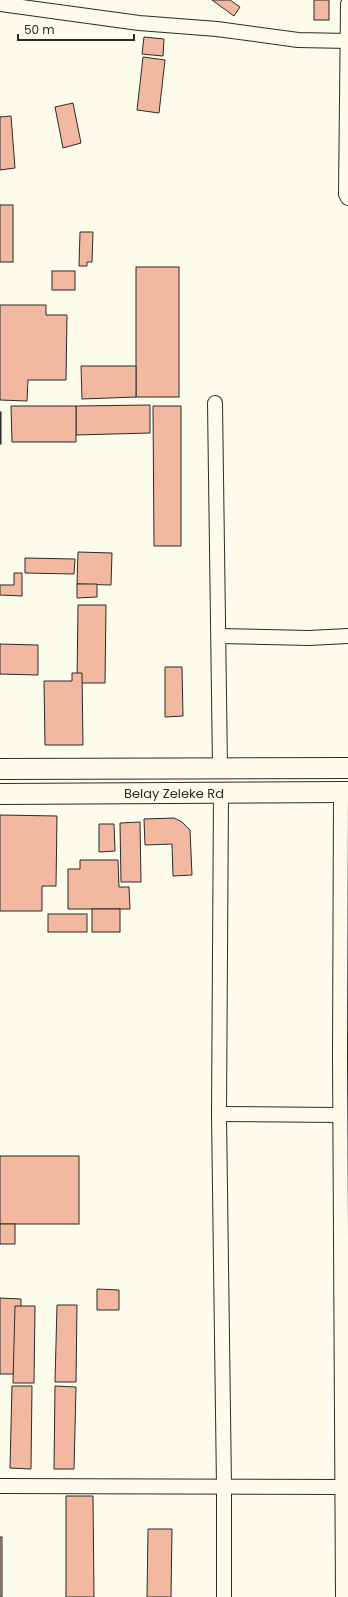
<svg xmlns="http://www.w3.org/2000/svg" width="348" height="1597" font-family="Poppins,sans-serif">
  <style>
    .building { fill: #f2b8a0; stroke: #2b2b2b }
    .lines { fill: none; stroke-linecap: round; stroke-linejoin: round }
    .street-casing { stroke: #2b2b2b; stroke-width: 16 }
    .secondary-casing { stroke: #2b2b2b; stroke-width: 22 }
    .street { stroke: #fdfbea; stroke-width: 14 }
    .secondary { stroke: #fdfbea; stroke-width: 20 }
    .labels { text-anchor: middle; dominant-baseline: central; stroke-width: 3; stroke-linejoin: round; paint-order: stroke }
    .street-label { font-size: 13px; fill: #2b2b2b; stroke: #fdfbea }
  </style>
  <rect width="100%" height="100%" fill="#fdfbea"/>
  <g class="building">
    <polygon points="212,0 230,0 240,7 234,16"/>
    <rect x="314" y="0" width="15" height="20"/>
    <polygon points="144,37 164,39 163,56 142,54"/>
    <polygon points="143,57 165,60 159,113 137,110"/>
    <polygon points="73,103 81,143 63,148 55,107"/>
    <polygon points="11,116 15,168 0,170 0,117"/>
    <rect x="0" y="205" width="13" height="57"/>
    <polygon points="80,232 93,232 92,262 87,262 87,266 79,266"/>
    <rect x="136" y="267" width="43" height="130"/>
    <rect x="52" y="271" width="23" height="19"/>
    <polygon points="0,305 46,305 46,315 67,315 66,380 28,380 27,401 0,400"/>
    <polygon points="81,366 136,366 136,397 82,399"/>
    <polygon points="150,405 150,433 76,435 76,406"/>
    <polygon points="11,406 76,406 76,442 12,442"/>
    <polygon points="153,406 181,406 181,546 154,546"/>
    <rect x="0" y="412" width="1" height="32"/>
    <polygon points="78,552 112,553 111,585 77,584"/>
    <polygon points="25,558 75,559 74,574 25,573"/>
    <polygon points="14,573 22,573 22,596 0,595 0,585 14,585"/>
    <polygon points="77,584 97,584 97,597 77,598"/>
    <polygon points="78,605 106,605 105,683 77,683"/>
    <polygon points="0,644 38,645 38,675 0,674"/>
    <polygon points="165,667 182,667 183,716 165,717"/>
    <polygon points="72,673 82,673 83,745 45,745 44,681 72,681"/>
    <polygon points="0,815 57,816 56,886 42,886 42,911 0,911"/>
    <polygon points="174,818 182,822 190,830 192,875 173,876 172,844 145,845 144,819"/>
    <polygon points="140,822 141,882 121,882 120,823"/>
    <polygon points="99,824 114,824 115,851 99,852"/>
    <polygon points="80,860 118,860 119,887 129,887 130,909 68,909 68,869 80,869"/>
    <rect x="92" y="909" width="28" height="23"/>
    <rect x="48" y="914" width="39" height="18"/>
    <rect x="0" y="1156" width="79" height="68"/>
    <rect x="0" y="1224" width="15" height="20"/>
    <polygon points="97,1289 119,1290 119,1310 97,1310"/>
    <polygon points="0,1298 21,1299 20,1374 0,1374"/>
    <polygon points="57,1305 77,1305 76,1382 55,1382"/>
    <polygon points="15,1306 35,1306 34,1383 13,1383"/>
    <polygon points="12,1386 32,1386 31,1469 10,1468"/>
    <polygon points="55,1386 76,1387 74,1469 54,1469"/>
    <polygon points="66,1496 93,1496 94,1597 66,1597"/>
    <polygon points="148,1529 172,1529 171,1597 147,1597"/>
    <rect x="0" y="1537" width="2" height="60"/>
  </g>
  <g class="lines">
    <g class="street-casing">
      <g id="street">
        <polyline points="0,4 139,23 217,29 298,40 348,41"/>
        <polyline points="348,4 346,194 348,198"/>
        <polyline points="215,403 220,768"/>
        <polyline points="219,636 309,638 348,636"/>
        <polyline points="341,792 340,1057 343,1597"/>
        <polyline points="221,793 219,1114 224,1487 224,1597"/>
        <polyline points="219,1114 340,1115"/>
        <polyline points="0,1486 348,1487"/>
      </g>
    </g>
    <g class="secondary-casing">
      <g id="secondary">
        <polyline points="0,769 348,768"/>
        <polyline points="0,794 348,792"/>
      </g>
    </g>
    <use href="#street" class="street"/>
    <use href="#secondary" class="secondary"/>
  </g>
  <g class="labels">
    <g class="street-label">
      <text x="174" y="793">Belay Zeleke Rd</text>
    </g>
  </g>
  <path d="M18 34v6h116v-6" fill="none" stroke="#2b2b2b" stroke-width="2"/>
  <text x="24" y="34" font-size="12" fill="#2b2b2b" stroke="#fdfbea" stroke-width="3" paint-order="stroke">50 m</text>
</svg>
